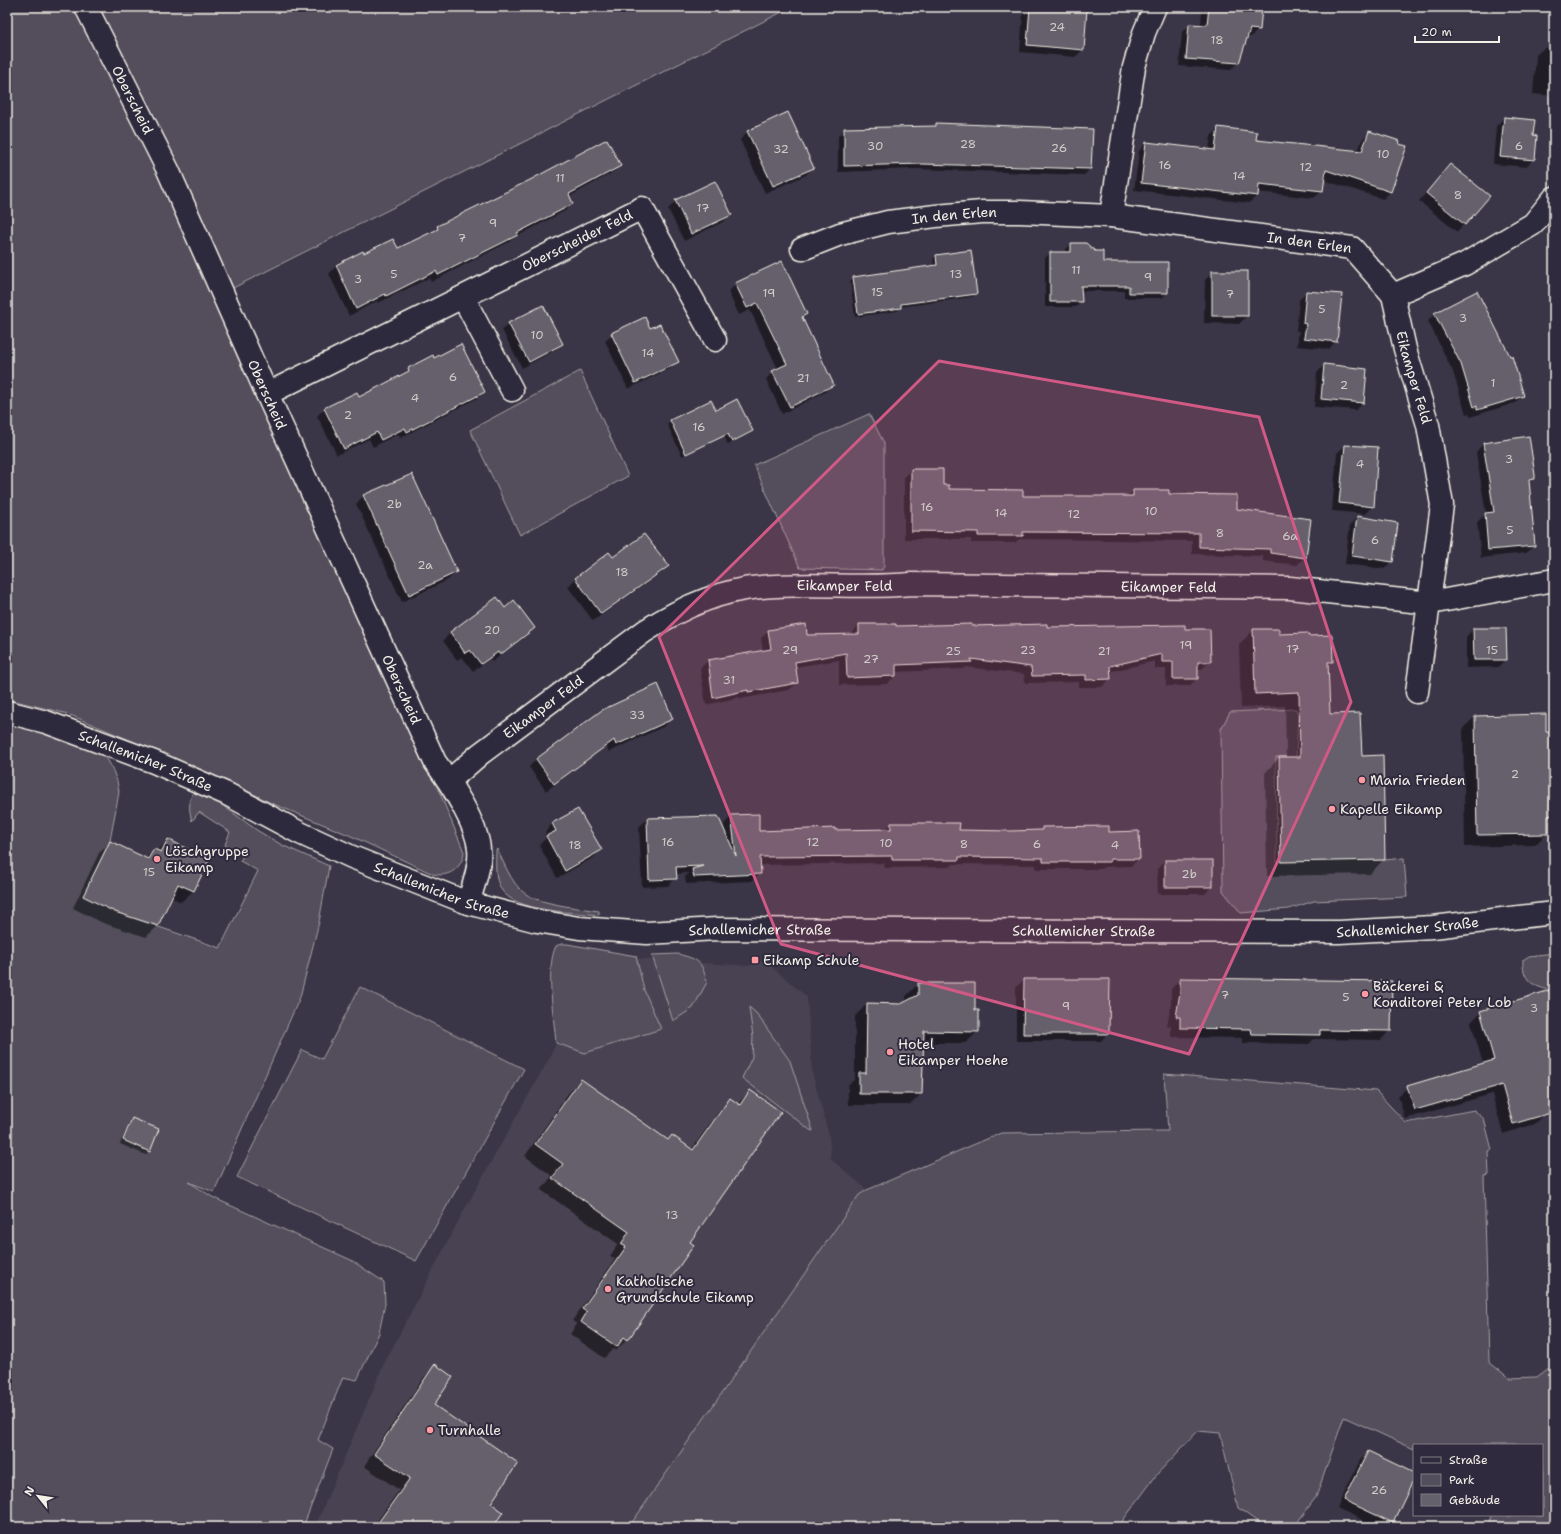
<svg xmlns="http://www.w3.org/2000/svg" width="1561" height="1534" font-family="'Shantell Sans',sans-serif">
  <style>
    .built { fill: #484352 }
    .green { fill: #534e5c; stroke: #a4a0a2 }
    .shadow { fill: #0007 }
    .building { fill: #65616c; stroke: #f4f1e8 }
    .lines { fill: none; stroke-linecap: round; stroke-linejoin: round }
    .minor-casing { stroke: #f4f1e8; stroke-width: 25 }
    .tertiary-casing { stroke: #f4f1e8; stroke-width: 25 }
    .minor { stroke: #2f2a3d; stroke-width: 22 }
    .tertiary { stroke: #2f2a3d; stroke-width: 22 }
    .marked { fill: #d15985; fill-opacity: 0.2; stroke: #d15985; stroke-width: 3; stroke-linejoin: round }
    .poi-dot { fill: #ff9aa2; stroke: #2f2a3d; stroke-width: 1.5 }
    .labels { text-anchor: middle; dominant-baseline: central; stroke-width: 4; stroke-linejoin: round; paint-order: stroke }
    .number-label { font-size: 12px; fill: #d0cdc9 }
    .street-label { font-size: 14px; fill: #f4f1e8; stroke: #2f2a3d }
    .poi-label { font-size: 14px; fill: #f4f1e8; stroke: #2f2a3d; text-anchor: start }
  </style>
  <rect width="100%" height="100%" fill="#3b3647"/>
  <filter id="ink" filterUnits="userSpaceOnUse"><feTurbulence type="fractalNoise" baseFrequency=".025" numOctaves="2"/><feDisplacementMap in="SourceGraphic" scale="8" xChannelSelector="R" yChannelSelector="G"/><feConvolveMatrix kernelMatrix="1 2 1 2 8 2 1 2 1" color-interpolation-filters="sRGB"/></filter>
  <g filter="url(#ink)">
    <polygon class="built" points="596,954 639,959 689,961 702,963 749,966 764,960 807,997 812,1072 829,1136 831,1159 867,1190 859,1195 629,1527 315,1527 384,1364 462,1214 551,1055 556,1043 560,1016"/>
    <g class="green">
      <path d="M7,7H79L167,185L426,759L464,852C462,868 449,878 433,874L349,835L269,802L232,783L68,714L7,699Z"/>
      <polygon points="94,7 792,7 227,291"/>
      <polygon points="580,371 628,476 520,535 470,430"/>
      <polygon points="869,414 884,443 884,566 882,570 800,568 754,465"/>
      <polygon points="1296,709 1298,716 1296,757 1276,757 1277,862 1385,860 1404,858 1407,897 1314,901 1289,909 1241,913 1223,891 1221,729 1230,712"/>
      <path d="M7,723L103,752L111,766L117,781L119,792L110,841L83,896L115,912L220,948L258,871L240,861L243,856L225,845L230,832L199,812L192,821C189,810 188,802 194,791L222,805L258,831L282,845L329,866L319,922L300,997L214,1192L189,1182L214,1198L351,1260L384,1282L385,1304L379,1333L357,1380L343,1377L318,1440L333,1449L303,1527H7Z"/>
      <path d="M497,849C504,863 511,882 523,892C537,904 579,908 599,911V915C574,912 514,912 501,889C494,877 496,863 496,850Z"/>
      <path d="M561,944H567L636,956L644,990L661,1029L585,1053L556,1043C554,1017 545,968 556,946Z"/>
      <path d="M1554,953V989C1549,991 1546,989 1542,988C1528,984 1522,974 1523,960L1529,956Z"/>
      <path d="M678,954C699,960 701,960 707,982L693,1008L673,1021L652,955Z"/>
      <polygon points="360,987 524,1069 416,1261 237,1177 302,1050 322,1059"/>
      <polygon points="749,1007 756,1013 790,1061 813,1131 810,1130 742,1078 752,1057 753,1037"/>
      <polygon points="1164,1074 1376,1091 1406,1123 1474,1110 1484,1119 1492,1150 1488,1151 1489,1175 1484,1176 1489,1362 1509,1378 1537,1377 1554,1364 1554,1527 1487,1527 1492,1515 1542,1515 1542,1445 1414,1445 1414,1449 1344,1417 1316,1497 1294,1527 1265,1527 1238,1508 1220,1433 1198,1431 1158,1473 1118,1527 629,1527 859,1195 867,1190 1001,1133 1168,1131"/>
    </g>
    <g class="shadow">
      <polygon points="1029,7 1054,7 1083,50 1075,57 1020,52 1023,13"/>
      <polygon points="1202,7 1261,7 1259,29 1251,37 1247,37 1238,63 1230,70 1179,66 1182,32 1190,25 1201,26"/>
      <polygon points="1544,48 1554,48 1554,96 1533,94 1536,55"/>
      <polygon points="787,113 813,167 806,175 765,193 740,140 747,132"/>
      <polygon points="1504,118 1532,136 1534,159 1526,167 1493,164 1496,126"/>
      <polygon points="936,124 1090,169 1084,175 916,169 838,172 838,136 844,129 934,127"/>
      <polygon points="1219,128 1255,140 1358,151 1362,140 1369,132 1390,192 1383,199 1323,180 1322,191 1314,198 1257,192 1257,196 1249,203 1134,190 1139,151 1146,143 1209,150 1211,136"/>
      <polygon points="1450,165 1464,224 1457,232 1419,201"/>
      <polygon points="620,166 612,173 569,197 572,203 565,211 514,238 509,242 431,282 429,278 378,303 377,301 349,316 329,274 336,266 363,253 364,255 398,249 432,233 438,227"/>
      <polygon points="715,182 731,215 723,222 684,241 668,209 676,201"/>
      <polygon points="1071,244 1102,263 1167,293 1162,298 1124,298 1124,291 1081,291 1081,302 1076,307 1045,307 1045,258 1050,253 1066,253 1066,249"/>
      <polygon points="936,256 976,294 972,297 900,307 897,311 855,317 850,281 853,278 934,267 933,259"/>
      <polygon points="1213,272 1247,316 1239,324 1204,323 1205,280"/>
      <polygon points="736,284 806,314 801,319 833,385 825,392 782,414 766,379 773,372 778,369 750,310 739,315 728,292"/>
      <polygon points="1306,292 1336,341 1329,349 1297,346 1299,331 1296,331 1299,300"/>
      <polygon points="1435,313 1523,395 1515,403 1470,417 1469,413 1466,414 1453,372 1428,321"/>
      <polygon points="509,323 562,344 555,350 522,368 502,330"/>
      <polygon points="650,330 677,362 671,368 628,389 605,341 612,334"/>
      <polygon points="434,359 484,392 476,399 400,438 398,434 373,447 369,439 337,455 317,416 324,409 356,393 359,398 403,375 409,369"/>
      <polygon points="1324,365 1357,368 1364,402 1356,410 1314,407 1317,373"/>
      <polygon points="710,402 715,412 752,431 749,434 728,445 724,436 682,456 667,424 670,421"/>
      <polygon points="1483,444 1534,479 1528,484 1534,545 1526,553 1481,558 1477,522 1486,514 1476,452"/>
      <polygon points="1345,446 1373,506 1365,514 1332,511 1337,453"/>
      <polygon points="911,470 948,490 1022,497 1127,497 1133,491 1168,494 1236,510 1305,557 1297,565 1263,561 1263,556 1192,554 1192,541 1019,539 1015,543 971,543 971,539 904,539 904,477"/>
      <polygon points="411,475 456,572 448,580 402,602 356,504 363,496"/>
      <polygon points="1357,517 1392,561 1384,569 1345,564 1350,525"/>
      <polygon points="609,554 613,558 667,566 660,573 593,621 568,587 575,579"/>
      <polygon points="497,599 505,609 534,628 526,636 492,662 490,659 473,671 462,657 457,660 443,641 450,633"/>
      <polygon points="859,625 1184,630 1210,662 1202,669 1197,669 1197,679 1189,686 1166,686 1166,669 1155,669 1155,661 1109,672 1110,679 1102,687 1079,687 1079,682 1025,683 1024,674 966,667 963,669 895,672 895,676 887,684 839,685 839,660 794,667 797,683 789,690 740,699 740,697 706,705 700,668 708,661 763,651 761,638 769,631 807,636 852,635 852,633"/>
      <polygon points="1473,629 1506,659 1498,667 1466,668 1466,637"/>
      <polygon points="1254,630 1278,635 1308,637 1332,662 1327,666 1329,715 1361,757 1384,859 1370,874 1267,876 1265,773 1279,758 1286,758 1285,706 1241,708 1239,644"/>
      <polygon points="603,711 672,718 665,726 609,752 606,746 546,791 529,767 536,759"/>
      <polygon points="1475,717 1545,733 1554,734 1554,817 1547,824 1547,833 1535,845 1465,847 1463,728"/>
      <polygon points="578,810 600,850 593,858 557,878 539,845 547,837 545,832 552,824"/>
      <polygon points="732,816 758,832 885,830 891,824 958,831 1039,831 1043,828 1108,833 1139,858 1131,866 1104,867 1101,869 1036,869 1036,865 953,864 950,867 885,868 884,863 760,865 760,873 752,881 686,884 685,877 689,873 676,874 676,878 668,886 642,887 639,827 647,819 718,817 725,832 724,824"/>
      <polygon points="169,840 208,860 193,891 181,902 171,897 158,926 146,937 103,923 73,908 99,853 111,842 145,859 154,850 157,851"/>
      <polygon points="1165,861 1212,886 1205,894 1158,894 1157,869"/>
      <polygon points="1180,979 1390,1030 1381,1040 1314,1039 1309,1044 1242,1043 1242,1038 1171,1037 1171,1026 1167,1027 1171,1003 1171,989"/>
      <polygon points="1024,980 1109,980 1108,1033 1101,1041 1016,1041 1016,987"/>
      <polygon points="918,984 974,1011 978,1031 966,1043 923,1043 921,1094 910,1105 848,1105 848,1085 855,1079 855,1016 867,1004 901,1005 906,1002 906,996"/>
      <polygon points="1554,990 1554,1066 1545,1114 1535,1124 1503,1134 1492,1094 1405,1119 1398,1096 1408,1087 1483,1064 1471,1022 1481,1012"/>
      <polygon points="581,1080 668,1141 691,1150 719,1111 730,1099 737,1104 750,1091 688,1243 627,1339 616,1351 613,1349 604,1358 570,1334 577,1324 572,1321 615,1259 610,1256 618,1244 541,1190 552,1176 525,1156 569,1092"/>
      <polygon points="132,1119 149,1151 146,1155 120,1144 129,1123"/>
      <polygon points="435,1366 433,1406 490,1503 492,1527 373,1527 399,1490 364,1466 424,1377"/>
      <polygon points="1368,1452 1414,1474 1414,1477 1392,1523 1388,1527 1377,1527 1337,1508 1360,1460"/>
    </g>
    <g class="building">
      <polygon points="1030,7 1066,7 1087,9 1084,50 1027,45"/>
      <polygon points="1209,7 1262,7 1260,30 1250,29 1239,63 1186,59 1189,24 1207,25"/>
      <polygon points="788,112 814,168 773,186 747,131"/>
      <polygon points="1504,117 1535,120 1533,135 1537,136 1535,160 1500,157"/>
      <polygon points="936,123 1093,129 1091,169 923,164 844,166 844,128 936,126"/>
      <polygon points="1218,127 1257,132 1256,140 1362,151 1369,131 1400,141 1399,144 1407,146 1391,192 1326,170 1323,191 1259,184 1258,196 1141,183 1146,142 1215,150"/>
      <polygon points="607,139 621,166 569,194 573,204 517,233 518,235 438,275 436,271 386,296 385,294 356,309 336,265 363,251 364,253 393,239 398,248 438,229 437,226 530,180"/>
      <polygon points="1450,164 1490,196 1465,225 1426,193"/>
      <polygon points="715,181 732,215 691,234 675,200"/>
      <polygon points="1071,243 1086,243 1095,251 1103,251 1103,262 1168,262 1168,293 1129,293 1129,286 1081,286 1082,302 1050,302 1050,252 1071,252"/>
      <polygon points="971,250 977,294 901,304 901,308 858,314 853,277 937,265 936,255"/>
      <polygon points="782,261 807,314 802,317 834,385 790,407 772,371 787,364 757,303 747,308 735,283"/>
      <rect x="1212" y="271" width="36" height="45"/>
      <polygon points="1306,291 1342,294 1337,342 1304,338 1306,324 1303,323"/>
      <polygon points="1477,291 1510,356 1512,356 1524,396 1477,410 1477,406 1474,407 1461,364 1434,313"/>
      <polygon points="543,305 563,344 529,362 508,323"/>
      <polygon points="645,317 650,328 660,324 679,362 635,383 611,333"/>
      <polygon points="461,344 485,392 407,432 405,428 381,440 377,432 344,449 324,408 357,392 359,397 409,371 408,368 433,355 434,358"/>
      <polygon points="1324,364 1367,369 1364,403 1321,399"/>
      <polygon points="737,399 753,431 732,442 728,434 686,454 670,420 711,400 716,410"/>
      <polygon points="1529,436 1535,475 1535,479 1529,480 1535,546 1488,550 1485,513 1494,512 1483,443"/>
      <polygon points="1345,445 1378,447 1374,507 1339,503"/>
      <polygon points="911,469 943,469 943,485 949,485 949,489 1023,490 1023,496 1133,496 1133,490 1169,490 1169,494 1237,495 1237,509 1311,519 1306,558 1270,553 1270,549 1199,547 1199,533 1023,532 1023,536 978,536 978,532 911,531"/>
      <polygon points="412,474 457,572 409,595 363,495"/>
      <polygon points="1357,516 1398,523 1393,562 1352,556"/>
      <polygon points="644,534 669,566 601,614 575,578 609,552 613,557"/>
      <polygon points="497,597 505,608 514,600 535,628 500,655 498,652 481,664 470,650 465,653 450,632"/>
      <polygon points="806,624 807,635 859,634 859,624 896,624 896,626 972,624 972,626 1047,624 1047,627 1185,625 1185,629 1210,629 1211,662 1198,662 1198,679 1173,679 1173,662 1162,662 1162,654 1110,666 1111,679 1086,680 1086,675 1032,676 1031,667 971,659 972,662 896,665 896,676 847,678 846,653 795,662 798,683 748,692 748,690 713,698 708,660 771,649 768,630"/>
      <polygon points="1473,628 1506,628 1507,660 1474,660"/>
      <polygon points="1253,629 1279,629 1279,634 1308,633 1308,636 1332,635 1333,662 1328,662 1330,714 1360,713 1362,756 1383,755 1385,860 1281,862 1279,757 1300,757 1299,692 1255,694"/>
      <polygon points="658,684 673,719 616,745 614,740 554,784 536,759 602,710"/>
      <polygon points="1546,714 1546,732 1554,733 1554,815 1548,816 1548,834 1477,835 1475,716"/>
      <polygon points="578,809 602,850 565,871 546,836 556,831 552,823"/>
      <polygon points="759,814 759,831 835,828 835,830 891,829 891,823 960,823 959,830 1010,831 1042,830 1042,827 1109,826 1109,832 1139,831 1140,859 1110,859 1110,862 1043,862 1043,858 959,857 959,860 892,860 892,856 760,857 761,874 694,877 692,869 703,866 676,867 677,879 649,880 647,818 718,816 736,856 731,815"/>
      <polygon points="168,839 209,860 194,891 178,884 158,926 115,912 83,896 110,841 148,859 154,849 161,852"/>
      <rect x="1165" y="860" width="48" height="27"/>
      <polygon points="1180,978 1392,981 1391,1031 1320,1030 1320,1035 1252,1034 1251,1029 1180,1028 1180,1017 1176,1017 1180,992"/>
      <polygon points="1024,979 1110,979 1109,1034 1023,1034"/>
      <polygon points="918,983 975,983 975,1010 979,1010 979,1032 924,1031 922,1094 859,1094 859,1073 866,1073 867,1003 901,1004 918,995"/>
      <polygon points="1554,989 1554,1112 1513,1124 1502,1085 1415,1110 1407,1086 1494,1060 1480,1011"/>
      <polygon points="581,1079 668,1140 672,1135 693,1150 730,1098 740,1105 750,1090 781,1112 690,1242 694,1245 628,1340 624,1337 617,1347 581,1322 587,1312 582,1309 626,1247 621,1244 629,1232 552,1178 563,1164 535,1144"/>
      <polygon points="132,1118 159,1129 150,1152 123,1140"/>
      <polygon points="435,1364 453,1377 434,1405 518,1463 491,1503 503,1512 493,1527 375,1527 410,1478 374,1454"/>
      <polygon points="1368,1451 1414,1473 1414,1479 1393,1523 1344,1500"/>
    </g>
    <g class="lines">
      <g class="minor-casing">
        <g id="minor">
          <path id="s1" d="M86,7L168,170L267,394L435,762C450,782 477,824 479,849C481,865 473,887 468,903"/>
          <polyline points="1111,216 1134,67 1144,33 1155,7"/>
          <path id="s2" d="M802,249L840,234L888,222L936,216L982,212H1020L1111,216L1352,248L1393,295L1465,264L1533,224L1554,198"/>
          <path id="s3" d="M1393,295L1405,349L1428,425L1442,505L1417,692"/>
          <polyline points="463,297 512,390"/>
          <path id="s4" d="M267,394L642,208L715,340"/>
          <path id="s5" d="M449,781L480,754L645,631C679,609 719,590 761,587C811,582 861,589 911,584L1290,588L1430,603L1554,580"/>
        </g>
      </g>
      <g class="tertiary-casing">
        <g id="tertiary">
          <path id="s6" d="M7,712L46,722L154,762L227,794L300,833L352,857L468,903L537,921L579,928L647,933L717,929L1339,932L1433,927L1554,913"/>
        </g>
      </g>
      <use href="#minor" class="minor"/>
      <use href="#tertiary" class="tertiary"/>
    </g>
  </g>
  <path class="marked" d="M939,361L1259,417L1351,702L1189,1054L781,944L659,637Z"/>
  <g class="poi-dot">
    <circle cx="1362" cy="780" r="4"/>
    <circle cx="1332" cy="809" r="4"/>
    <circle cx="157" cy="859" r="4"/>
    <rect x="751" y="956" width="8" height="8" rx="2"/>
    <circle cx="1365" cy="994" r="4"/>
    <circle cx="890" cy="1052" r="4"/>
    <circle cx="608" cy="1289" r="4"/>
    <circle cx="430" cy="1430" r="4"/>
  </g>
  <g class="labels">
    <g class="number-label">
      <text x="1057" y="27">24</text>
      <text x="1217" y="40">18</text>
      <text x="968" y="144">28</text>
      <text x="875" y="146">30</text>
      <text x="1519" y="146">6</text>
      <text x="1059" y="148">26</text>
      <text x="781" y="149">32</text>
      <text x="1383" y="154">10</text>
      <text x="1165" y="165">16</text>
      <text x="1306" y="167">12</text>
      <text x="1239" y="176">14</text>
      <text x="560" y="178">11</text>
      <text x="1458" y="195">8</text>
      <text x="703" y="208">17</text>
      <text x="493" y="223">9</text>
      <text x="462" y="238">7</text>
      <text x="1076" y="270">11</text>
      <text x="394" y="274">5</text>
      <text x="956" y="274">13</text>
      <text x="1148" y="277">9</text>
      <text x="358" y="279">3</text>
      <text x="877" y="292">15</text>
      <text x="769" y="293">19</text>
      <text x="1230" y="294">7</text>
      <text x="1322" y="309">5</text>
      <text x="1463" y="318">3</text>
      <text x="537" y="335">10</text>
      <text x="648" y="353">14</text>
      <text x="453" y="377">6</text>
      <text x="803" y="378">21</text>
      <text x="1493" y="383">1</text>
      <text x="1344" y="385">2</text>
      <text x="415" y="398">4</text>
      <text x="348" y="415">2</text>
      <text x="699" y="427">16</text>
      <text x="1509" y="459">3</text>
      <text x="1360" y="464">4</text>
      <text x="394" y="504">2b</text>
      <text x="927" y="507">16</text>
      <text x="1151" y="511">10</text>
      <text x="1001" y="513">14</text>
      <text x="1074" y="514">12</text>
      <text x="1510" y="530">5</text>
      <text x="1220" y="533">8</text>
      <text x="1290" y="536">6a</text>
      <text x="1375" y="540">6</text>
      <text x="425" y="565">2a</text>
      <text x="622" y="572">18</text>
      <text x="492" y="630">20</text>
      <text x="1186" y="645">19</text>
      <text x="1293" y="649">17</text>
      <text x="790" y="650">29</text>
      <text x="1028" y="650">23</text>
      <text x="1492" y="650">15</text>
      <text x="953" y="651">25</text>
      <text x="1104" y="651">21</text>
      <text x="871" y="659">27</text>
      <text x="729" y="680">31</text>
      <text x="637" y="715">33</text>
      <text x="1515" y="774">2</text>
      <text x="668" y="842">16</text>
      <text x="813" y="842">12</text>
      <text x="886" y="843">10</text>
      <text x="964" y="844">8</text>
      <text x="1037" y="844">6</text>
      <text x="575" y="845">18</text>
      <text x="1115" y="845">4</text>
      <text x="149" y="872">15</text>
      <text x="1189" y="874">2b</text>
      <text x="1225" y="995">7</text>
      <text x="1346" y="997">5</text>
      <text x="1066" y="1006">9</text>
      <text x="1534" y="1008">3</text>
      <text x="672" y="1215">13</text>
      <text x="1379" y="1490">26</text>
    </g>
    <g class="street-label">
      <text stroke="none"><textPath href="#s1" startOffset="104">Oberscheid</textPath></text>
      <text stroke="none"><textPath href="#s2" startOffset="157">In den Erlen</textPath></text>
      <text stroke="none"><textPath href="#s4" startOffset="346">Oberscheider Feld</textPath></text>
      <text stroke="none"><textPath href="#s2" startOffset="514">In den Erlen</textPath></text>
      <text stroke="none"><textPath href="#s3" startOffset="85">Eikamper Feld</textPath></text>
      <text stroke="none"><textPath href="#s1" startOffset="428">Oberscheid</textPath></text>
      <text stroke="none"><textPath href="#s5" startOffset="456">Eikamper Feld</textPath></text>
      <text stroke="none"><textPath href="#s5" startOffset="780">Eikamper Feld</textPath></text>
      <text stroke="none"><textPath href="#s1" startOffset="752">Oberscheid</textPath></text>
      <text stroke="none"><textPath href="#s5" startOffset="120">Eikamper Feld</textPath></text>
      <text stroke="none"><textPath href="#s6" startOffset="147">Schallemicher Straße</textPath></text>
      <text stroke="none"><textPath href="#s6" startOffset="471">Schallemicher Straße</textPath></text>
      <text stroke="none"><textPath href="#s6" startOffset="1443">Schallemicher Straße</textPath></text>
      <text stroke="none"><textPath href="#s6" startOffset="795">Schallemicher Straße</textPath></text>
      <text stroke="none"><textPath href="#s6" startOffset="1119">Schallemicher Straße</textPath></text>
    </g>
    <g class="poi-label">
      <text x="1370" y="780">Maria Frieden</text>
      <text x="1340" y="809">Kapelle Eikamp</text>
      <text x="165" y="851">Löschgruppe<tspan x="165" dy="16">Eikamp</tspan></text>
      <text x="763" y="960">Eikamp Schule</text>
      <text x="1373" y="986">Bäckerei &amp;<tspan x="1373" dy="16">Konditorei Peter Lob</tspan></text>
      <text x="898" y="1044">Hotel<tspan x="898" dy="16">Eikamper Hoehe</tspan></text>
      <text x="616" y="1281">Katholische<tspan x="616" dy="16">Grundschule Eikamp</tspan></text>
      <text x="438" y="1430">Turnhalle</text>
    </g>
  </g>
  <rect width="1561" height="1534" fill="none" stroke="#2f2a3d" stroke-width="24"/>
  <rect x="12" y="12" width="1537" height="1510" fill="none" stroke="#f4f1e8" stroke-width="1.5" filter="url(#ink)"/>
  <rect x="1413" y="1444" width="130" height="72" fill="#2f2a3d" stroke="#7e7a81"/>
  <rect x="1421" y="1457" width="20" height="6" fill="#2f2a3d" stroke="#7e7a81"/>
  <text x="1449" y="1464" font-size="12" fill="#f4f1e8">Straße</text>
  <rect x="1421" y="1474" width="20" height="12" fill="#534e5c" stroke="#7e7a81"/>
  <text x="1449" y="1484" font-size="12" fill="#f4f1e8">Park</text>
  <rect x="1421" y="1494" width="20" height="12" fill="#65616c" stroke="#7e7a81"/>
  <text x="1449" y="1504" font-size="12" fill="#f4f1e8">Gebäude</text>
  <g transform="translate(38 1496) rotate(300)" stroke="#2f2a3d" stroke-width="3" paint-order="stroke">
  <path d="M0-3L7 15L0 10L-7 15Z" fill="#f4f1e8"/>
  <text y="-6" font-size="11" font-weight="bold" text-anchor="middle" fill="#f4f1e8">N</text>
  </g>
  <path d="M1415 36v6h84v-6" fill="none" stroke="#f4f1e8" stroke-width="2"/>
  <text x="1421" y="36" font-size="12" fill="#f4f1e8" stroke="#2f2a3d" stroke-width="3" paint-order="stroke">20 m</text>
</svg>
